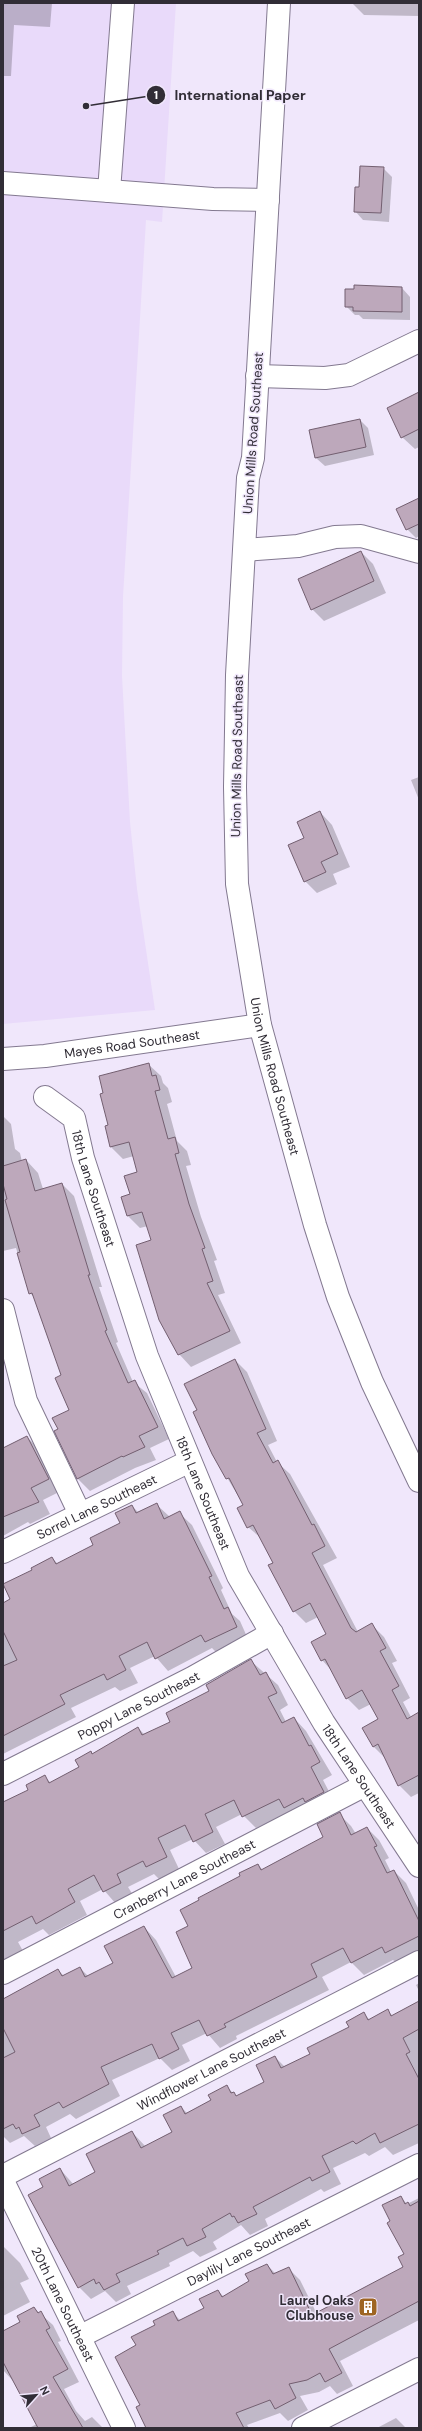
<svg xmlns="http://www.w3.org/2000/svg" width="422" height="2431" font-family="'DM Sans',sans-serif">
  <style>
    .built { fill: #e9dafa }
    .shadow { fill: #0003 }
    .building { fill: #bda8bb; stroke: #735f70 }
    .lines { fill: none; stroke-linecap: round; stroke-linejoin: round }
    .minor-casing { stroke: #837990; stroke-width: 24 }
    .minor { stroke: #fff; stroke-width: 22 }
    .labels { text-anchor: middle; dominant-baseline: central; stroke-width: 3; stroke-linejoin: round; paint-order: stroke }
    .street-label { font-size: 13px; fill: #312d36; stroke: #f0e7fb }
    .poi-label { font-size: 13px; font-weight: bold; fill: #312d36; stroke: #f0e7fb; text-anchor: end }
    .leader { fill: none; stroke: #312d36; stroke-width: 1.5 }
    .callout-dot { fill: #312d36; stroke: #f0e7fb; stroke-width: 1.5 }
    .mark-label { font-size: 12px; text-anchor: middle; font-weight: bold; fill: #fff }
    .callout-label { font-size: 14px; text-anchor: middle; font-weight: bold; fill: #312d36; stroke: #f0e7fb; stroke-width: 3; stroke-linejoin: round; paint-order: stroke }
  </style>
  <rect width="100%" height="100%" fill="#f0e7fb"/>
  <polygon class="built" points="3,3 176,3 162,222 146,220 123,597 122,676 130,822 137,889 155,1010 3,1024"/>
  <g class="shadow">
    <polygon points="3,3 52,3 50,27 14,25 11,76 3,76"/>
    <polygon points="352,3 419,3 419,16 364,15"/>
    <polygon points="383,168 392,177 389,222 363,220 355,211 360,188"/>
    <polygon points="402,288 410,297 410,320 363,319 359,315 355,315 346,306 355,290"/>
    <polygon points="419,393 419,447 415,449 402,437"/>
    <polygon points="360,420 368,428 374,455 325,466 316,458"/>
    <polygon points="419,499 419,536 416,538 407,529"/>
    <polygon points="361,552 373,564 386,593 324,621 312,609"/>
    <polygon points="419,777 419,800 411,780"/>
    <polygon points="320,812 332,825 350,867 333,874 337,884 317,893 305,881 306,838"/>
    <polygon points="148,1064 161,1076 163,1083 168,1088 172,1102 167,1104 177,1141 187,1151 191,1165 186,1166 201,1217 217,1260 214,1261 225,1293 218,1295 241,1343 191,1367 179,1354 148,1226 140,1228 128,1216 122,1197 131,1195 138,1173 134,1156 123,1159 111,1147 109,1125"/>
    <polygon points="3,1116 11,1124 15,1149 20,1153 22,1162 26,1160 38,1173 43,1189 62,1184 74,1196 102,1287 99,1287 118,1342 116,1343 133,1382 147,1393 169,1439 150,1448 156,1460 135,1468 90,1491 78,1479 55,1431 59,1429 70,1410 62,1376 35,1298 30,1293 16,1248 3,1251"/>
    <polygon points="235,1360 247,1372 277,1441 268,1445 277,1462 290,1474 337,1558 323,1565 358,1632 372,1625 384,1637 397,1661 392,1663 410,1698 403,1702 411,1717 419,1713 419,1793 411,1797 399,1785 385,1758 373,1746 379,1719 371,1704 359,1710 347,1698 332,1671 322,1660 328,1634 318,1617 306,1623 294,1611 262,1539 248,1527 244,1506 213,1454 198,1410"/>
    <polygon points="27,1437 40,1450 61,1491 43,1500 50,1514 30,1524 28,1522 3,1536 3,1449"/>
    <polygon points="157,1505 170,1517 179,1513 192,1525 223,1588 221,1590 232,1614 240,1621 248,1639 218,1654 212,1648 168,1671 155,1656 130,1668 138,1683 120,1691 115,1687 71,1708 76,1717 3,1754 3,1604 12,1600 34,1571 52,1558 58,1564 95,1546 121,1523 132,1506 139,1513"/>
    <polygon points="251,1661 278,1685 288,1705 280,1710 286,1722 294,1718 306,1731 332,1775 323,1780 336,1805 297,1820 289,1812 256,1828 242,1814 216,1827 225,1844 206,1853 193,1839 170,1850 179,1869 159,1879 154,1874 128,1887 133,1895 116,1904 103,1889 80,1901 87,1915 49,1935 43,1929 18,1942 23,1951 3,1962 3,1803 30,1790 45,1777 51,1783 81,1768 91,1753 93,1755 138,1728 145,1735 171,1722"/>
    <polygon points="339,1814 351,1826 356,1834 367,1828 379,1840 389,1858 385,1860 391,1872 394,1871 406,1883 419,1910 419,1954 398,1964 393,1960 364,1975 351,1962 322,1977 329,1990 236,2036 237,2039 220,2048 207,2033 182,2045 190,2061 172,2070 160,2058 112,2080 120,2096 76,2119 70,2114 46,2127 51,2138 35,2146 24,2136 10,2143 3,2136 3,1999 58,1970 64,1976 80,1968 88,1976 114,1964 144,1927 156,1940 176,1977 193,1969 190,1926 242,1877 258,1865 263,1870 325,1837"/>
    <polygon points="419,1983 419,1991 416,1985"/>
    <polygon points="419,2002 419,2143 393,2155 385,2147 369,2156 365,2153 333,2168 341,2184 324,2192 321,2189 265,2219 268,2226 250,2235 241,2225 213,2242 217,2249 200,2257 193,2251 169,2263 170,2266 127,2286 131,2294 116,2302 105,2291 91,2299 79,2287 44,2188 60,2169 74,2185 96,2173 132,2132 146,2147 173,2133 181,2107 187,2113 213,2101 227,2087 237,2097 265,2082 275,2057 285,2067 311,2055 350,2027 364,2014 370,2020 388,2011 393,2016"/>
    <polygon points="401,2197 407,2204 419,2198 419,2320 340,2361 353,2386 337,2394 330,2386 319,2392 300,2396 308,2410 288,2421 280,2413 247,2425 249,2428 147,2428 141,2406 137,2346 156,2325 172,2312 181,2321 205,2308 218,2291 224,2297 250,2282 267,2265 276,2274 288,2268 300,2280 317,2314 404,2268 405,2255 392,2222"/>
    <polygon points="3,2246 20,2263 29,2279 20,2283 30,2302 3,2316"/>
    <polygon points="34,2308 53,2325 61,2341 58,2342 79,2382 64,2389 76,2411 85,2421 92,2417 103,2428 29,2428 37,2424 15,2383 3,2370 3,2332 22,2322"/>
    <polygon points="396,2418 406,2428 377,2428"/>
  </g>
  <g class="building">
    <polygon points="360,166 384,167 381,213 354,212 355,187 359,187"/>
    <polygon points="354,285 402,287 402,312 353,311 353,307 345,307 345,289 354,289"/>
    <polygon points="419,392 419,429 401,438 387,408"/>
    <polygon points="360,419 366,447 315,458 309,430"/>
    <polygon points="419,498 419,524 406,530 396,509"/>
    <polygon points="361,551 374,581 311,610 298,579"/>
    <polygon points="320,811 338,854 321,862 326,872 304,882 288,845 304,838 297,822"/>
    <polygon points="149,1063 152,1076 156,1075 160,1090 155,1091 168,1139 175,1137 179,1153 175,1154 189,1204 205,1248 202,1249 213,1281 207,1283 230,1331 178,1355 159,1320 136,1245 151,1240 142,1212 127,1216 121,1197 130,1194 124,1176 137,1172 129,1142 110,1147 105,1126 108,1125 100,1094 103,1093 99,1076"/>
    <polygon points="26,1159 35,1191 62,1183 90,1275 88,1275 107,1330 105,1331 128,1383 135,1380 158,1427 139,1436 145,1447 123,1457 122,1456 77,1479 54,1431 58,1429 52,1418 69,1410 55,1378 61,1375 32,1293 29,1294 17,1253 20,1252 5,1200 7,1199 3,1184 3,1166"/>
    <polygon points="235,1359 266,1429 257,1433 273,1463 278,1460 312,1525 314,1524 325,1546 312,1553 351,1628 356,1632 372,1623 386,1648 380,1651 399,1686 392,1690 407,1719 419,1712 419,1775 398,1786 378,1744 373,1747 362,1728 378,1719 362,1690 346,1699 325,1659 321,1661 311,1642 326,1634 310,1603 293,1612 268,1565 273,1563 253,1525 247,1528 237,1508 243,1505 229,1478 226,1479 212,1454 193,1412 197,1410 184,1384"/>
    <polygon points="27,1436 49,1479 31,1488 39,1502 3,1517 3,1448"/>
    <polygon points="157,1503 164,1519 180,1511 212,1576 209,1577 224,1609 228,1607 237,1627 205,1642 201,1635 155,1659 147,1642 119,1656 126,1670 107,1680 104,1674 60,1695 65,1704 3,1736 3,1666 17,1660 3,1631 3,1603 10,1599 3,1584 32,1570 31,1568 52,1557 56,1564 93,1545 90,1538 120,1523 115,1513 132,1505 136,1513"/>
    <polygon points="251,1659 260,1675 266,1672 277,1693 268,1697 282,1723 294,1717 309,1746 311,1745 320,1762 311,1767 324,1792 305,1802 303,1798 284,1808 279,1799 242,1817 234,1800 205,1814 213,1832 193,1842 185,1825 158,1838 167,1857 146,1867 143,1861 117,1874 121,1883 103,1892 94,1875 68,1889 75,1902 36,1924 32,1916 3,1931 3,1802 28,1790 26,1785 45,1775 49,1783 79,1767 75,1760 91,1751 92,1754 138,1727 142,1735 170,1722 166,1713 209,1691 206,1685"/>
    <polygon points="340,1812 351,1835 367,1827 377,1846 374,1847 387,1873 394,1870 419,1921 419,1936 385,1953 382,1947 351,1963 343,1948 311,1964 317,1977 224,2024 226,2027 207,2036 199,2020 171,2033 179,2049 159,2059 152,2044 134,2052 101,2067 109,2084 63,2108 59,2102 34,2115 40,2126 22,2134 19,2127 16,2129 13,2124 3,2129 3,2058 15,2052 3,2028 3,1999 58,1969 62,1976 80,1967 85,1977 113,1963 104,1946 144,1926 172,1978 192,1968 176,1932 188,1926 180,1910 199,1900 198,1898 240,1876 239,1873 258,1864 261,1870 323,1837 317,1824"/>
    <polygon points="419,2001 419,2029 403,2038 410,2052 406,2054 419,2079 419,2124 380,2143 375,2133 356,2144 353,2141 322,2156 330,2172 312,2181 310,2177 253,2207 257,2214 238,2223 234,2216 232,2217 230,2213 202,2229 206,2237 187,2246 183,2238 157,2251 159,2254 116,2274 120,2282 104,2290 99,2282 96,2284 94,2279 78,2288 28,2195 43,2187 39,2179 60,2168 69,2186 95,2172 86,2154 132,2131 141,2148 172,2132 163,2115 181,2106 185,2114 211,2100 208,2095 227,2085 231,2093 234,2092 236,2096 264,2082 256,2065 275,2056 281,2068 310,2054 307,2048 349,2027 346,2022 364,2012 368,2020 388,2009 391,2016"/>
    <polygon points="401,2196 405,2204 408,2202 410,2206 419,2201 419,2301 329,2349 342,2373 325,2382 320,2373 307,2380 289,2384 296,2398 275,2409 270,2400 236,2413 244,2428 146,2428 136,2407 140,2405 115,2357 136,2345 131,2337 155,2325 153,2321 173,2311 178,2321 204,2308 199,2299 218,2290 222,2297 249,2281 245,2274 267,2264 273,2274 289,2267 312,2315 403,2267 398,2257 404,2254 387,2223 390,2221 382,2205"/>
    <polygon points="34,2307 38,2313 41,2311 50,2328 46,2330 68,2369 53,2377 83,2428 38,2428 3,2362 3,2331 20,2322 17,2316"/>
  </g>
  <g class="lines">
    <g class="minor-casing">
      <g id="minor">
        <path id="s1" d="M279,3L253,458L248,478L237,675L235,787L237,884L260,1025L315,1225L338,1297L372,1382L419,1481"/>
        <polyline points="3,183 109,191 123,3"/>
        <polyline points="109,191 213,199 268,200"/>
        <polyline points="257,376 325,378 349,375 419,341"/>
        <polyline points="245,550 298,546 335,537 361,536 419,552"/>
        <path id="s2" d="M3,1059L45,1056L260,1025"/>
        <path id="s3" d="M45,1097L74,1118L83,1158L147,1356L238,1576L324,1723L419,1866"/>
        <polyline points="3,1310 26,1401 80,1514"/>
        <path id="s4" d="M3,1552L190,1461"/>
        <path id="s5" d="M3,1774L192,1678L272,1633"/>
        <path id="s6" d="M3,1973L365,1785"/>
        <path id="s7" d="M3,2176L419,1962"/>
        <path id="s8" d="M3,2181L124,2428"/>
        <path id="s9" d="M79,2337L419,2165"/>
        <polyline points="303,2428 419,2369"/>
      </g>
    </g>
    <use href="#minor" class="minor"/>
  </g>
  <defs>
    <g id="building-square" transform="scale(1)"><rect x="-9" y="-9" width="18" height="18" rx="4" fill="#9e6522" stroke="#f0e7fb"/><path d="M-4-6H4V6H1V3H-1V6H-4ZM-2.5-4.3h1.7v1.8h-1.7ZM.8-4.3h1.7v1.8H.8ZM-2.5-1h1.7V.8h-1.7ZM.8-1h1.7V.8H.8Z" fill="#fff"/></g>
  </defs>
  <g fill-rule="evenodd">
    <use href="#building-square" x="368" y="2307"/>
  </g>
  <g class="labels">
    <g class="street-label">
      <text transform="translate(253 433) rotate(-86)">Union Mills Road Southeast</text>
      <text transform="translate(237 756) rotate(-89)">Union Mills Road Southeast</text>
      <text stroke="none"><textPath href="#s2" startOffset="130">Mayes Road Southeast</textPath></text>
      <text stroke="none"><textPath href="#s1" startOffset="1079">Union Mills Road Southeast</textPath></text>
      <text stroke="none"><textPath href="#s3" startOffset="109">18th Lane Southeast</textPath></text>
      <text stroke="none"><textPath href="#s3" startOffset="433">18th Lane Southeast</textPath></text>
      <text stroke="none"><textPath href="#s4" startOffset="104">Sorrel Lane Southeast</textPath></text>
      <text stroke="none"><textPath href="#s5" startOffset="152">Poppy Lane Southeast</textPath></text>
      <text stroke="none"><textPath href="#s3" startOffset="757">18th Lane Southeast</textPath></text>
      <text stroke="none"><textPath href="#s6" startOffset="204">Cranberry Lane Southeast</textPath></text>
      <text stroke="none"><textPath href="#s7" startOffset="234">Windflower Lane Southeast</textPath></text>
      <text stroke="none"><textPath href="#s9" startOffset="190">Daylily Lane Southeast</textPath></text>
      <text stroke="none"><textPath href="#s8" startOffset="137">20th Lane Southeast</textPath></text>
    </g>
    <g class="poi-label">
      <text x="354" y="2300">Laurel Oaks<tspan x="354" dy="15">Clubhouse</tspan></text>
    </g>
  </g>
  <path class="leader" d="M86 106L156 95"/>
  <g class="callout-dot">
    <circle cx="86" cy="106" r="4"/>
    <circle cx="156" cy="95" r="10"/>
  </g>
  <g class="mark-label">
    <text x="156" y="99">1</text>
  </g>
  <g class="callout-label">
    <text x="240" y="100">International Paper</text>
  </g>
  <rect width="422" height="2431" fill="none" stroke="#312d36" stroke-width="8"/>
  <g transform="translate(36 2395) rotate(63)" stroke="#f0e7fb" stroke-width="3" paint-order="stroke">
  <path d="M0-3L7 15L0 10L-7 15Z" fill="#312d36"/>
  <text y="-6" font-size="11" font-weight="bold" text-anchor="middle" fill="#312d36">N</text>
  </g>
</svg>
